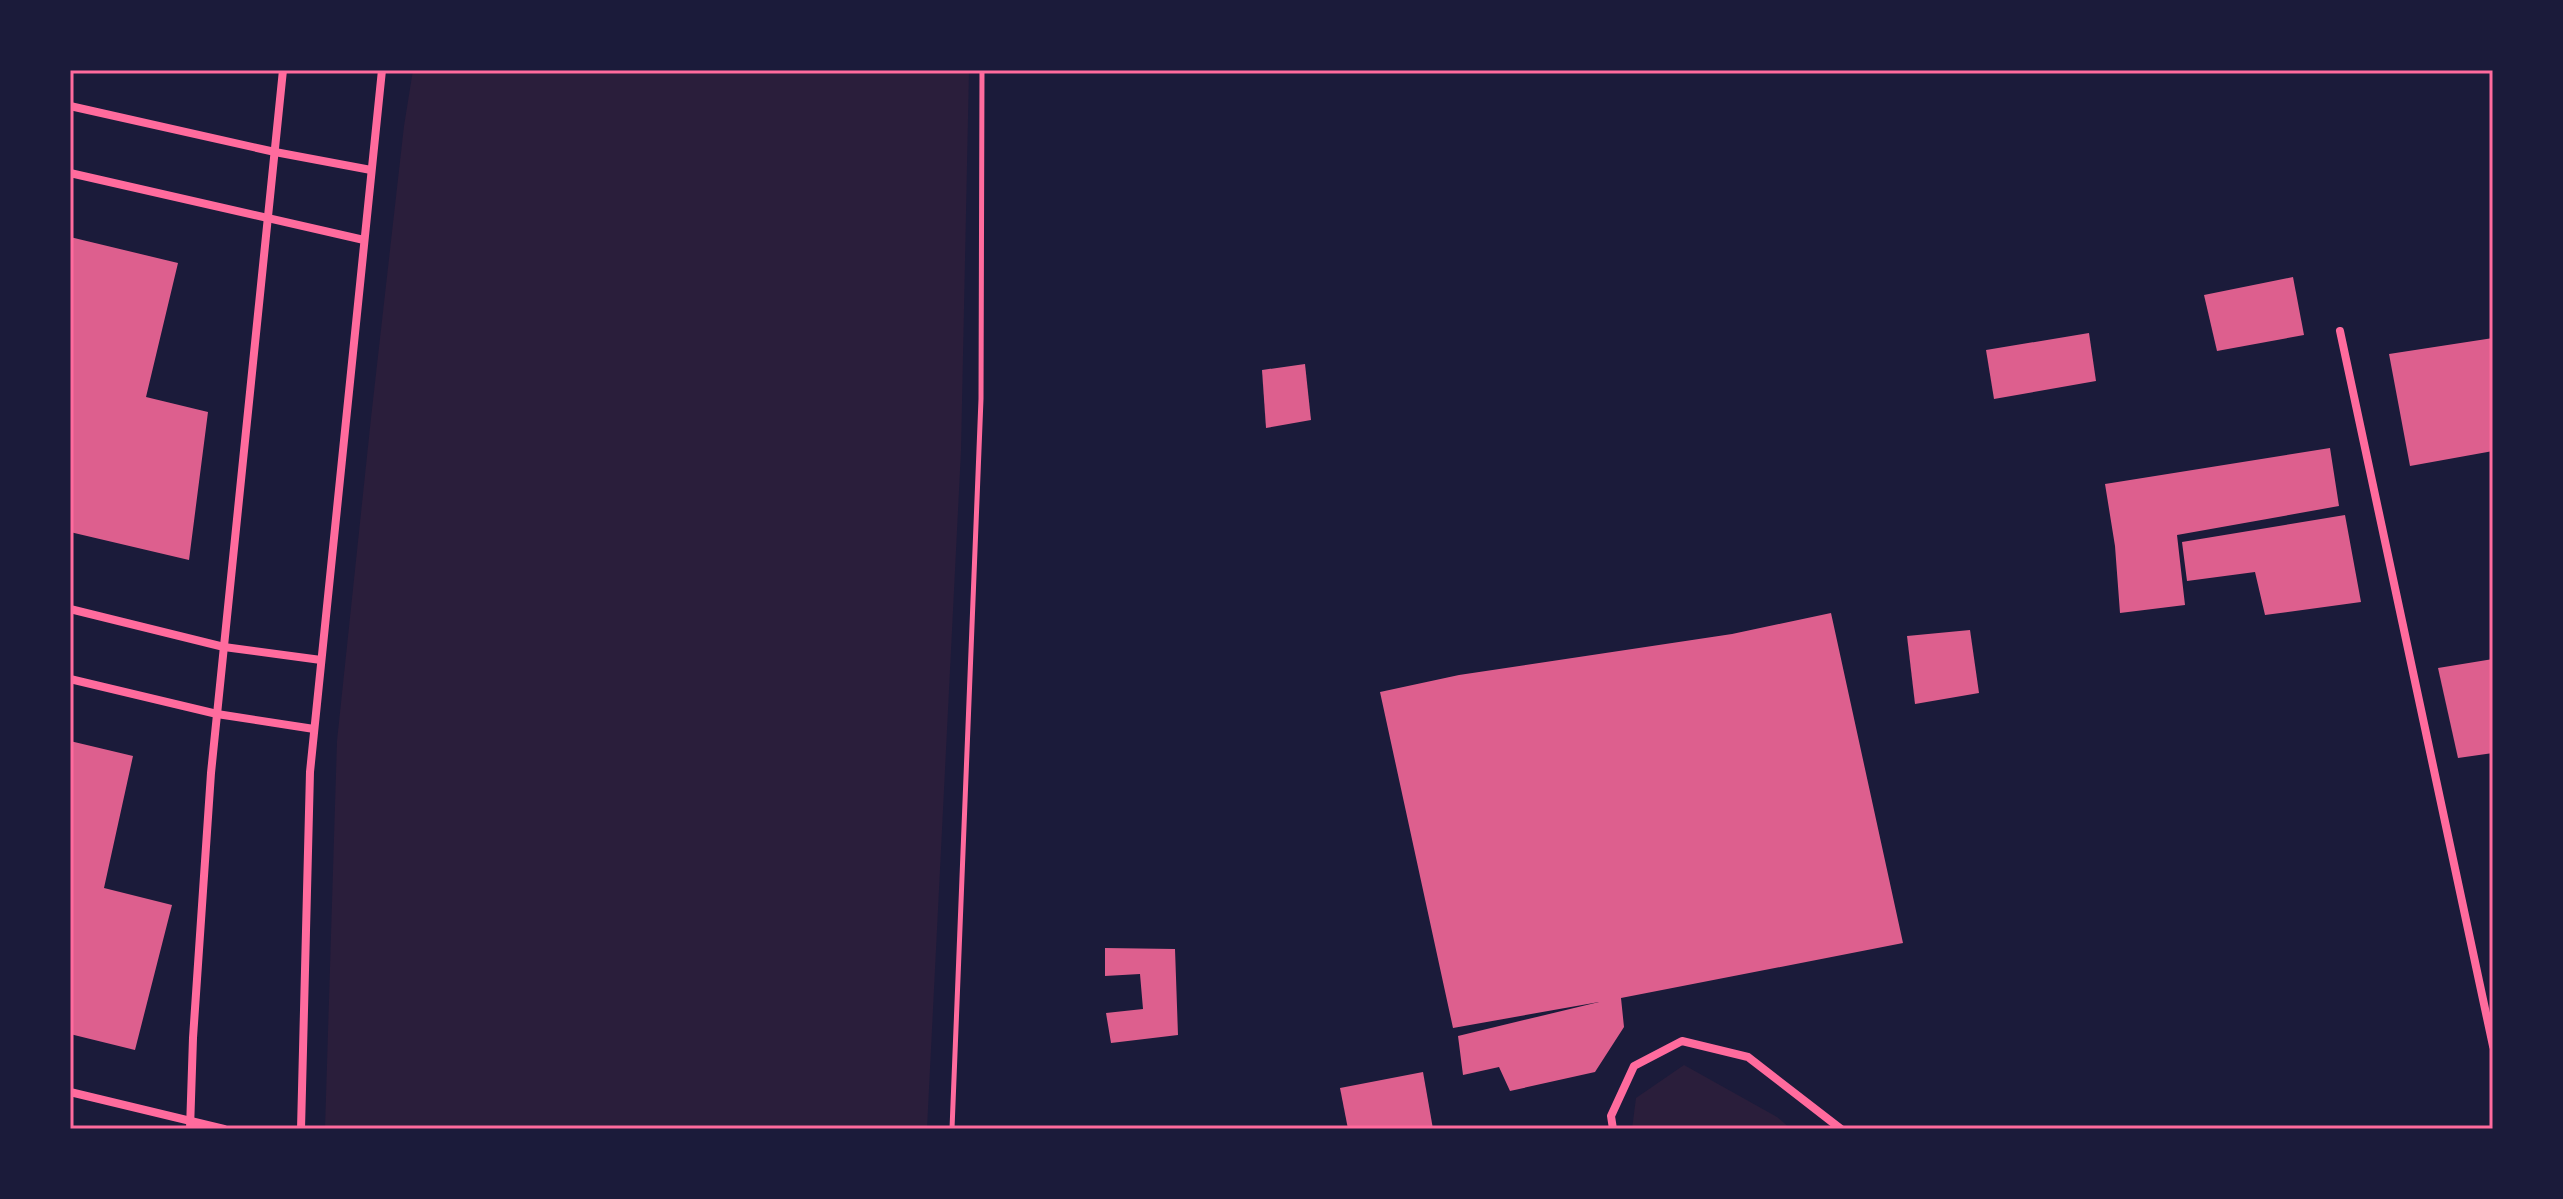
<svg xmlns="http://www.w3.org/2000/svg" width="2563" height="1199" font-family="Raleway,sans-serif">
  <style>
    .green { fill: #2a1e3b }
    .building { fill: #dd5f8e }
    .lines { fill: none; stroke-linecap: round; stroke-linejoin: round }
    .path { stroke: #ff6b9d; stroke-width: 5 }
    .minor { stroke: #ff6b9d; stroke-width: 8 }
    .neatline { fill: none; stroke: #ff6b9d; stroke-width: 3 }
  </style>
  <rect width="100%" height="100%" fill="#1b1b3a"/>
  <g class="green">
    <polygon points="413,70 969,70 961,451 927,1129 325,1129 337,741 371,418 404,126"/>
    <polygon points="1684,1065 1777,1117 1791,1129 1632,1129 1636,1098"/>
  </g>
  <g class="building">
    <polygon points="70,237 178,263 146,397 208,412 189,560 70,532"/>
    <polygon points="2293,277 2304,335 2217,351 2204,295"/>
    <polygon points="2089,333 2096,381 1994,399 1986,350"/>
    <polygon points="2493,338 2493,451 2410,466 2389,354"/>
    <polygon points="1305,364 1311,420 1266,428 1262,370"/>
    <polygon points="2330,448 2339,506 2177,535 2185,605 2120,613 2115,546 2105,484"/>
    <polygon points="2345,515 2361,602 2265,615 2255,572 2187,581 2182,542"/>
    <polygon points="1831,613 1903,943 1621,998 1624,1027 1595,1072 1510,1091 1499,1067 1463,1075 1458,1036 1599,1002 1453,1028 1380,692 1459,675 1732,634"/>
    <polygon points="1970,630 1979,693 1915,704 1907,636"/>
    <polygon points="2493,659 2493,753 2458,758 2438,668"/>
    <polygon points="70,741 133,756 104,888 172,905 135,1050 70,1034"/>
    <polygon points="1105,948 1175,949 1178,1035 1111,1043 1106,1013 1143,1009 1140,974 1105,976"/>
    <polygon points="1423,1072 1433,1129 1348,1129 1340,1088"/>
  </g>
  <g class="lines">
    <polyline class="path" points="952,1129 981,399 982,70"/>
    <g class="minor">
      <polyline points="70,106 275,152 371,170"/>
      <polyline points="70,173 364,240"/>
      <polyline points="2340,331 2493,1046"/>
      <polyline points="70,609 224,647 321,660"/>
      <polyline points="70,679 217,714 314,729"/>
      <polyline points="70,1092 224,1129"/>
      <polyline points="190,1129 193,1038 211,773 283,70"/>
      <polyline points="301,1129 310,772 382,70"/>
      <polyline points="1613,1129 1611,1116 1634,1066 1682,1041 1748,1057 1841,1129"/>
    </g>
  </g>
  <rect width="2563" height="1199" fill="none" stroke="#1b1b3a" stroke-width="144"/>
  <rect x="72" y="72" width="2419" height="1055" class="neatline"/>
</svg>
